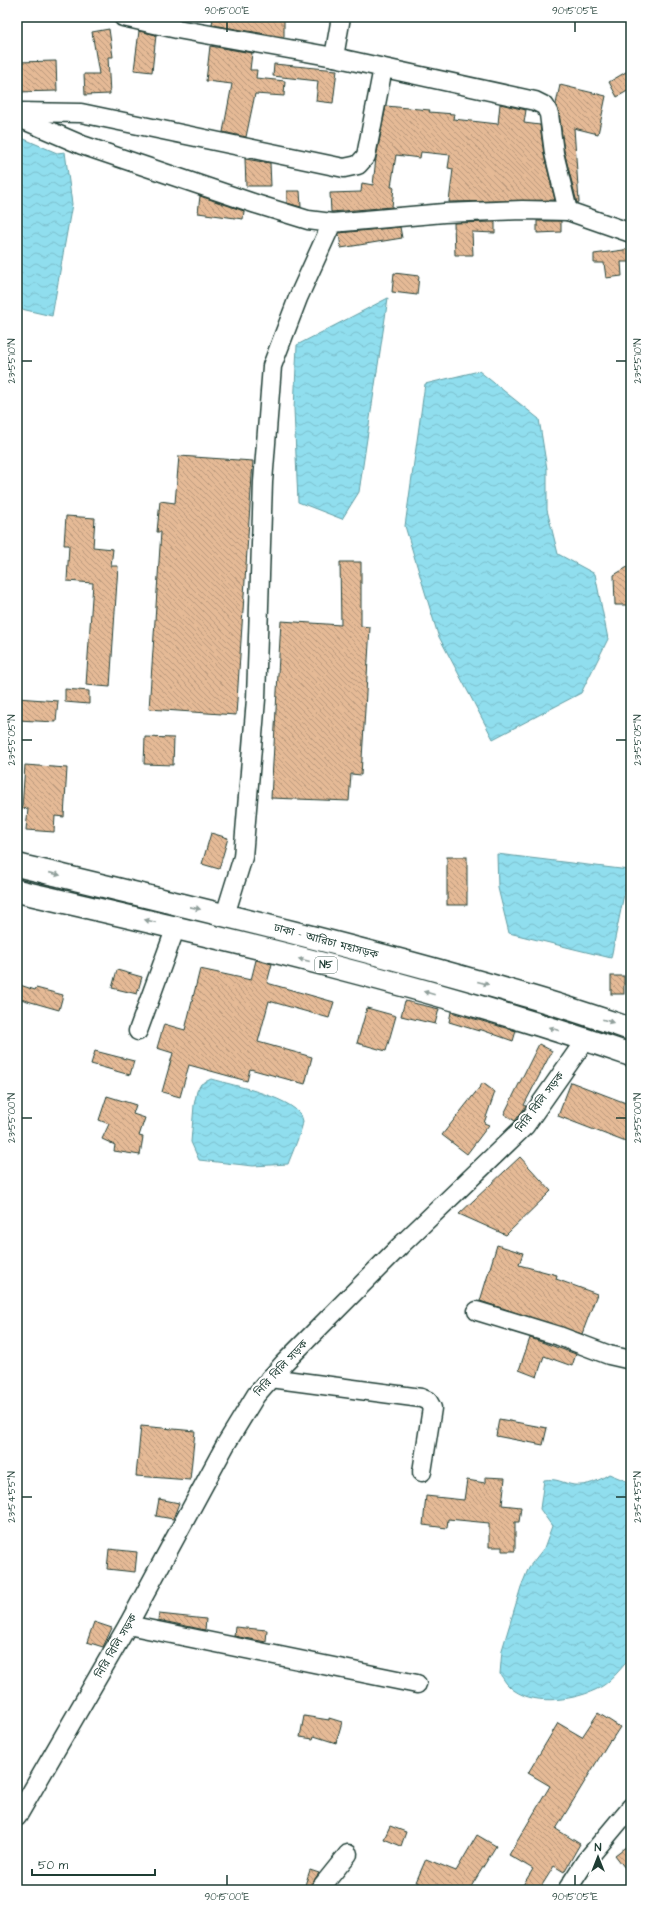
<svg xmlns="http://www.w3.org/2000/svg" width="648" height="1907" font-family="'Architects Daughter','Noto Sans Bengali',sans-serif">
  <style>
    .water { fill: url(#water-waves); stroke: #639ea4 }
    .building { fill: url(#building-back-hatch); stroke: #1f3d34 }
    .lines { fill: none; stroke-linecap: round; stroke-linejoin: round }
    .minor-casing { stroke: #1f3d34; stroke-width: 21 }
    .highway-casing { stroke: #1f3d34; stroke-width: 25 }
    .minor { stroke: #fff; stroke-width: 18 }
    .highway { stroke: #fff; stroke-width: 22 }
    .oneway { fill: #8f9e9a }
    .ticks { fill: none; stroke: #1f3d34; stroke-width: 1.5 }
    .labels { text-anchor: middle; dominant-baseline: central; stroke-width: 4; stroke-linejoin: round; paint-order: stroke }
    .shield { fill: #fff; stroke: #627771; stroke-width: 1 }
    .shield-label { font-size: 10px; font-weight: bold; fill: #1f3d34 }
    .street-label { font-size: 11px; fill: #1f3d34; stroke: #fff }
    .neatline { fill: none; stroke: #1f3d34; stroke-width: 1.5 }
    .ticks-label { font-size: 10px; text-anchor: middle; fill: #1f3d34 }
  </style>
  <defs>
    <pattern id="water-waves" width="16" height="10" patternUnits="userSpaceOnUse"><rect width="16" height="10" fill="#90deee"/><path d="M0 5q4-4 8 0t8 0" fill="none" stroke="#7cbfcd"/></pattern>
    <pattern id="building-back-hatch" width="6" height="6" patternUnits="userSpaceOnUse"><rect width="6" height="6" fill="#e5ba96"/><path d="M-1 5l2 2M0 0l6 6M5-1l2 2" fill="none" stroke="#b9987b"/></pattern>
  </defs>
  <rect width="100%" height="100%" fill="#fff"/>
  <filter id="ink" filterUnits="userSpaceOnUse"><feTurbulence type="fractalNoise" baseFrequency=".025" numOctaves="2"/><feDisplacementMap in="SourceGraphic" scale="8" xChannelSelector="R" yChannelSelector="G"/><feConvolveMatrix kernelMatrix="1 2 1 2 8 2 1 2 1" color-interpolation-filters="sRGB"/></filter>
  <g filter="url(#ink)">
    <g class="water">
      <polygon points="17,136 57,153 65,152 72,204 52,316 17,308"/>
      <polygon points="388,298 359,492 342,519 298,502 294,409 297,345"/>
      <polygon points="479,371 539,419 547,469 547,510 558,554 595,574 608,639 581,693 493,739 438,635 405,526 425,384"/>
      <polygon points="497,854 629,870 611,958 509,933 498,888"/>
      <path d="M211,1079C231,1085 300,1098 303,1121C303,1128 291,1156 288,1164L253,1166L199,1160L191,1142L194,1105L197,1091L201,1084Z"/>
      <path d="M609,1474L631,1483V1657C620,1669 610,1684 595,1690C571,1701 530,1706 510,1687C506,1684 503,1678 500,1674L502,1650L521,1587L529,1567L544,1548L552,1526L540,1509L544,1480C557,1478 562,1483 574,1485C588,1486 598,1481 609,1474Z"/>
    </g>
    <g class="building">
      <polygon points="213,17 284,17 284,37 212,25"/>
      <polygon points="109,29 113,57 108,57 110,94 85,95 84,74 99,74 92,32"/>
      <polygon points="139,31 156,35 152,72 134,70"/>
      <polygon points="210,46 252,53 250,70 257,70 256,78 285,81 284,96 255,94 246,137 223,132 232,84 206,81"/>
      <polygon points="56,61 57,91 17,92 17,62"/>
      <polygon points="274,64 337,70 333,103 316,101 318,81 273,76"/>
      <polygon points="631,69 631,89 617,97 609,82"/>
      <polygon points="560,85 606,96 598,134 574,128 579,202 577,203 564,151 559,113 556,104"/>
      <polygon points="500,104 526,110 524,123 540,125 544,155 555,200 449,202 453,169 448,168 450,155 421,152 420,158 396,155 391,187 394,187 392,207 331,212 330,193 361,192 362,183 373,185 376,158 386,106 430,110 429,112 454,114 453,119 498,124"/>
      <polygon points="245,159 270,163 271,186 246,186"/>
      <polygon points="287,191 300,191 301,207 287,203"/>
      <polygon points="200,196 244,211 243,219 198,213"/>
      <polygon points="537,221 561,221 561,232 537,233"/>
      <polygon points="495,222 495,233 472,232 473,255 455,255 454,223"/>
      <polygon points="400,227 402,238 341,248 339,233"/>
      <polygon points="631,249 631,262 621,262 622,276 606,278 604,263 594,263 594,254"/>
      <polygon points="394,273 419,276 417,295 392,292"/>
      <polygon points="179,456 253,461 236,715 149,709 161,532 157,532 160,501 175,503"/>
      <polygon points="66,516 95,518 93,547 113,549 111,566 118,566 110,687 86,685 93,583 67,581 69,545 64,545"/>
      <polygon points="340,562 361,562 361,626 370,627 361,775 351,774 349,801 271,798 281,621 341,625"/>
      <polygon points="631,565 631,605 615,605 614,575"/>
      <polygon points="65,689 89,691 89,704 65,702"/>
      <polygon points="17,698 58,701 56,722 17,720"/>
      <polygon points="145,737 174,738 173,765 144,764"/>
      <polygon points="25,765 67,768 64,817 55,816 54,832 26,830 28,809 22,808"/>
      <polygon points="211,833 228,838 219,869 202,864"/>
      <rect x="447" y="857" width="20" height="48"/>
      <polygon points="256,960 272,964 267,983 334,1002 329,1018 269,1001 258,1042 312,1057 305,1084 250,1069 247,1081 189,1065 180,1097 162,1092 173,1053 157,1048 164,1024 185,1030 200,969 251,980"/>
      <polygon points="117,970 142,977 137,994 112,988"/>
      <rect x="611" y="976" width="13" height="18"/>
      <polygon points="17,984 35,990 36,988 63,995 59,1010 17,998"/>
      <polygon points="405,1001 439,1009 435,1024 401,1016"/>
      <polygon points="367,1008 396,1016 386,1051 357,1043"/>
      <polygon points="451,1012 516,1031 513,1041 479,1029 479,1031 449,1022"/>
      <polygon points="539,1044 552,1051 524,1105 526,1106 515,1121 504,1114"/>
      <polygon points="95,1051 134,1061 130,1075 91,1064"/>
      <polygon points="571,1082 631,1105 631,1144 558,1116"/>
      <polygon points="483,1083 495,1092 484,1123 489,1125 467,1154 442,1135"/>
      <polygon points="107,1096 136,1105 133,1114 145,1118 139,1136 143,1137 140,1155 114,1151 115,1145 102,1139 109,1124 99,1120"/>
      <polygon points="520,1157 551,1191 506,1235 459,1214"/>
      <polygon points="497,1245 523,1253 519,1265 557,1275 556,1279 597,1294 582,1334 480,1301"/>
      <polygon points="530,1338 576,1354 572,1366 544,1356 537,1377 519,1370"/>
      <polygon points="499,1419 547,1428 543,1445 496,1436"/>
      <polygon points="141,1426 195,1431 190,1480 136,1476"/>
      <polygon points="485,1477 505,1478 502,1505 521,1507 519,1522 515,1522 515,1551 502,1551 502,1547 489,1547 489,1523 448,1519 447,1528 423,1525 426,1496 464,1500 467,1480 485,1483"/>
      <polygon points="159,1499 179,1503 173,1519 156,1516"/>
      <polygon points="109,1549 137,1552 135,1572 107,1569"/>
      <polygon points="159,1614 206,1619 205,1630 158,1620"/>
      <polygon points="94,1622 112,1628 103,1647 87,1642"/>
      <polygon points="235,1627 267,1630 266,1642 234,1636"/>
      <polygon points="598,1713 620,1727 611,1741 610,1740 556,1829 580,1844 564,1872 554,1866 539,1890 520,1890 533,1869 509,1855 550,1786 528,1773 558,1723 582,1737"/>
      <polygon points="304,1716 329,1720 329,1718 342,1722 336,1743 314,1736 313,1739 300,1737"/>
      <polygon points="390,1826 406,1832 401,1846 384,1839"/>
      <polygon points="477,1835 496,1846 469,1890 434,1890 416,1882 426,1859 456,1871"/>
      <polygon points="631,1843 631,1876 615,1855"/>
      <polygon points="310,1870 319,1873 310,1886 305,1885"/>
    </g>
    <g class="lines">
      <g class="minor-casing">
        <g id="minor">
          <polyline points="123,17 177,29 334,57"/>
          <polyline points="17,112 81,113 344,168 358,165 366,156 383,68"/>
          <polyline points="17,117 82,145 256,204 308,220 332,223"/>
          <polyline points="568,211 631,233"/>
          <polyline points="225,915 243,857 256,699 263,482 272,366 298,298 332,223 444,213 522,210 568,211 554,153 549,114 545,106 535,101 334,57 341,17"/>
          <polyline points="138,1031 176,927"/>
          <polyline points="477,1311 559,1336 609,1355 631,1360"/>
          <polyline points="270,1378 421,1398 428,1401 432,1408 422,1472"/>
          <polyline points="128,1625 417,1684"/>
          <polyline points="17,1817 128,1625 226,1444 256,1395 284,1363 400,1246 525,1126 586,1039"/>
          <polyline points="319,1890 348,1854"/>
          <polyline points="567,1890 585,1862 631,1807"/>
        </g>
      </g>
      <g class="highway-casing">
        <g id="highway">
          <path d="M17,865C187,906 357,946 524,995C560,1005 595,1017 631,1029"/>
          <path d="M17,891C223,938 431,986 631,1055"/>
        </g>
      </g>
      <use href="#minor" class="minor"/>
      <use href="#highway" class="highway"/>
    </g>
    <defs><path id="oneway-solid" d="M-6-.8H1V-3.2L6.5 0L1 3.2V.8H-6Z"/></defs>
    <g class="oneway">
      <use href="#oneway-solid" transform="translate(55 874) rotate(13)"/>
      <use href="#oneway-solid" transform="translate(195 908) rotate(13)"/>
      <use href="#oneway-solid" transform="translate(150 921) rotate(-167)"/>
      <use href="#oneway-solid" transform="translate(304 960) rotate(-166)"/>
      <use href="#oneway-solid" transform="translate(483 983) rotate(15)"/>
      <use href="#oneway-solid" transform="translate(429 993) rotate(-164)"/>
      <use href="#oneway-solid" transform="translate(608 1021) rotate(17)"/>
      <use href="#oneway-solid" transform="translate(554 1029) rotate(-163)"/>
    </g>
  </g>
  <path class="ticks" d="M227,22V32M575,22V32M22,361H32M616,361H626M22,740H32M616,740H626M22,1118H32M616,1118H626M22,1497H32M616,1497H626M227,1875V1885M575,1875V1885"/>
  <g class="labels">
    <rect class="shield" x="315" y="957" width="22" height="16" rx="3"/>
    <g class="shield-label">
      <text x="326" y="965">N5</text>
    </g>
    <g class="street-label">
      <text transform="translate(326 941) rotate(15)">ঢাকা - আরিচা মহাসড়ক</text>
      <text transform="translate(540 1102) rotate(-53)">নিরি বিলি সড়ক</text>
      <text transform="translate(281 1368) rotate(-47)">নিরি বিলি সড়ক</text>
      <text transform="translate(116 1646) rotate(-60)">নিরি বিলি সড়ক</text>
    </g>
  </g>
  <rect width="648" height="1907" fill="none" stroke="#fff" stroke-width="44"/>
  <g transform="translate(598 1857)" stroke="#ffffff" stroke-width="3" paint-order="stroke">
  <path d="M0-3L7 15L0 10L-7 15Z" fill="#1f3d34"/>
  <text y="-6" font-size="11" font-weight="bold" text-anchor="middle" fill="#1f3d34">N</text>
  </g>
  <path d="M32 1869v6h123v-6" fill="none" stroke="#1f3d34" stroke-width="2"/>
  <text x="38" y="1869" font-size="12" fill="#1f3d34" stroke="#ffffff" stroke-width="3" paint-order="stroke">50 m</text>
  <rect x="22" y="22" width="604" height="1863" class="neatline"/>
  <g class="ticks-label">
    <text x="227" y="14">90°15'00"E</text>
    <text x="575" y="14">90°15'05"E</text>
    <text transform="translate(11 361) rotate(-90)" y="4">23°55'10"N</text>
    <text transform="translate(637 361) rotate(-90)" y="4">23°55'10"N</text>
    <text transform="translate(11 740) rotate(-90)" y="4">23°55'05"N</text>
    <text transform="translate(637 740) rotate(-90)" y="4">23°55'05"N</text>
    <text transform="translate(11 1118) rotate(-90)" y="4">23°55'00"N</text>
    <text transform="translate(637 1118) rotate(-90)" y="4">23°55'00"N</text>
    <text transform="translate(11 1497) rotate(-90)" y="4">23°54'55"N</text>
    <text transform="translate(637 1497) rotate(-90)" y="4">23°54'55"N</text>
    <text x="227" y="1900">90°15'00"E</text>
    <text x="575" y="1900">90°15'05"E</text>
  </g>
</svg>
